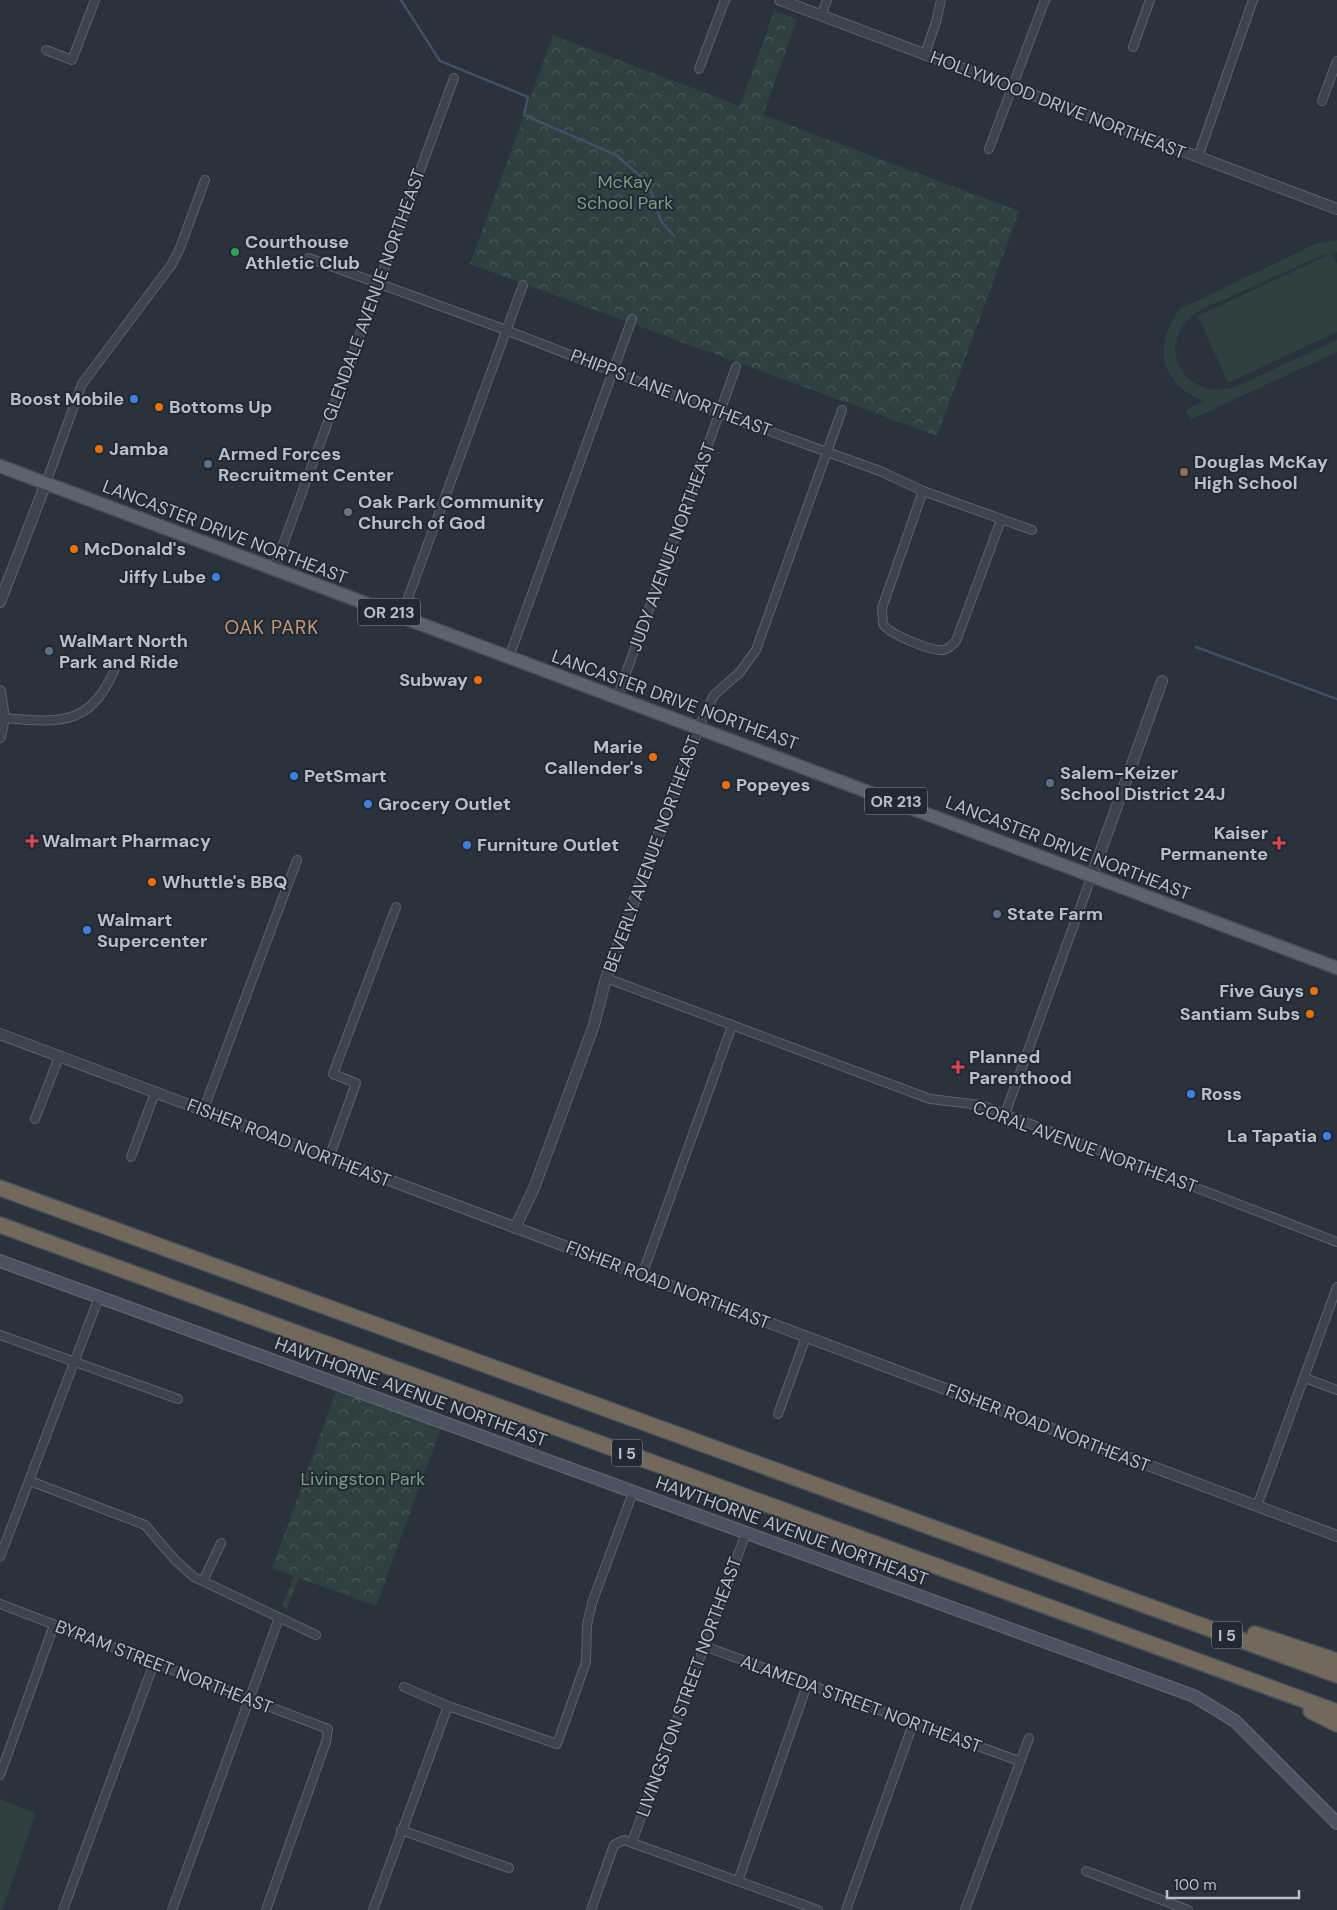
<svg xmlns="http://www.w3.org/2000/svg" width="1337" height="1910" font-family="'DM Sans',sans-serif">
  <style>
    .green { fill: #2e4040 }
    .park { fill: url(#park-crowns) }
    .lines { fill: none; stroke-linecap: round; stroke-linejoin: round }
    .stream { stroke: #415064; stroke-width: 2.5 }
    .minor-casing { stroke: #5a626b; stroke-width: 10 }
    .tertiary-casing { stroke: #5a626b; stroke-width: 12 }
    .secondary-casing { stroke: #5a626b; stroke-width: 14 }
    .primary-casing { stroke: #464d57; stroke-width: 15 }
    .motorway-casing { stroke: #474f58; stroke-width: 18 }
    .minor { stroke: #3c444e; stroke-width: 8 }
    .tertiary { stroke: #3c444e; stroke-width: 10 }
    .secondary { stroke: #4b5360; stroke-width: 11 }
    .primary { stroke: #5b636d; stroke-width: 12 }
    .motorway { stroke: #72695b; stroke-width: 15 }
    .leisure-dot { fill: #2e9e5b; stroke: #212933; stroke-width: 2 }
    .shop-dot { fill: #3f7fe0; stroke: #212933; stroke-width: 2 }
    .food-dot { fill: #e8710a; stroke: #212933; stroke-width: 2 }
    .service-dot { fill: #5c6f8a; stroke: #212933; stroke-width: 2 }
    .education-dot { fill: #8d6e63; stroke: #212933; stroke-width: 2 }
    .worship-dot { fill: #6b7280; stroke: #212933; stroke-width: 2 }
    .health-dot { fill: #e0444e; stroke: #212933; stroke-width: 2 }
    .labels { text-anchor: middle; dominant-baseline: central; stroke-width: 4; stroke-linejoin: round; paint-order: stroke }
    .shield { fill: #212933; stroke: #8b929b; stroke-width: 1 }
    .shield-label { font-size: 16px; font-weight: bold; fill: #b9bfc8 }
    .street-label { font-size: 18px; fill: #b9bfc8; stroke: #212933 }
    .park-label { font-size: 18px; fill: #7a9b82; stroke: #212933 }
    .poi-label { font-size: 18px; font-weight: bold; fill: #b9bfc8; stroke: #212933; text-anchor: start }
    .neighbourhood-label { font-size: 19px; letter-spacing: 1px; fill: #c89874; stroke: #212933 }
  </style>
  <defs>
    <pattern id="park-crowns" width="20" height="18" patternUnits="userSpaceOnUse" patternTransform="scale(1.25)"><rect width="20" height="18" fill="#2e4040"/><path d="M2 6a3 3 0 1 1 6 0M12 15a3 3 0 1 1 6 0" fill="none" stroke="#4a5a5a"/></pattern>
  </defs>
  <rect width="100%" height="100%" fill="#29323d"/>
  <g class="green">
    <path d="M1337,240V252L1318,257C1289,270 1261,283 1232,296C1219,302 1202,307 1191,317C1153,350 1190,404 1237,386L1337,340V352L1190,420L1186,410L1203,401C1160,383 1152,346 1180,309L1315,244Z"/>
    <polygon points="1332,253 1337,264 1337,332 1228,383 1198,316"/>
    <polygon points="0,1799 36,1813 2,1910 0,1910"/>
  </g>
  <g class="park">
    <polygon points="774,11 797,19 763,115 1019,211 937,436 470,264 553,35 740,106"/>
    <polygon points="336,1391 441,1428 376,1606 299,1578 287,1609 282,1607 293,1576 272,1568"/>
  </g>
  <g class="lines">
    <g class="stream">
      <polyline points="401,0 440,61 528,97 524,115 616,155 648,183 661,221 674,236"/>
      <polyline points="1196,647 1337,699"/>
    </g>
    <g class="minor-casing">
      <g id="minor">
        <polyline points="821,16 827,0"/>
        <polyline points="1133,47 1150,0"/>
        <polyline points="46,50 72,60 95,0"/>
        <polyline points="925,54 936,22 941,0"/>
        <polyline points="699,69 725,0"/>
        <polyline points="1322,101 1337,61"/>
        <polyline points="989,149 1045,0"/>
        <polyline points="1198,157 1253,0"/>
        <polyline points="309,258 506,330 719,413 880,471 923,491 1032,530"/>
        <polyline points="46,483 82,384 172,264 180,248 205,180"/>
        <path d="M923,491L882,608L883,624C889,634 932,652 944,650C949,649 953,644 956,641L1001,520"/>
        <polyline points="274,569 454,78"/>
        <polyline points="401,617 523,285"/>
        <polyline points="509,657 632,319"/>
        <polyline points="617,698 736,367"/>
        <path d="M4,718C66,724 93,724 118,662"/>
        <polyline points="698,728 714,695 740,672 756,650 842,410"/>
        <polyline points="606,978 930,1099 981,1105 1337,1242"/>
        <polyline points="720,1059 732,1026"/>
        <polyline points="203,1111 297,860"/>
        <polyline points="1005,1114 1092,875"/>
        <polyline points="35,1119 59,1057"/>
        <polyline points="131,1157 155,1093"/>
        <polyline points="329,1158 356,1083 333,1074 396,907"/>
        <polyline points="642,1275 718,1065"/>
        <polyline points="0,1335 178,1399"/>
        <polyline points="1305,1378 1337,1390"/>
        <polyline points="778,1414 806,1337"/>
        <polyline points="30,1481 145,1525 175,1560 194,1577 316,1635"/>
        <polyline points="1257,1506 1337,1287"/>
        <polyline points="0,1557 99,1297"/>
        <polyline points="203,1581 221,1543"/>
        <polyline points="0,1604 328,1729 326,1742 266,1910"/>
        <polyline points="704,1646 1019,1761"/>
        <polyline points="404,1687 448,1706 557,1744 586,1662 587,1625 592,1603 633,1492"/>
        <polyline points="0,1775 54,1625"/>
        <polyline points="401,1830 509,1868"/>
        <polyline points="632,1842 746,1533"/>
        <polyline points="1086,1871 1188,1910"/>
        <polyline points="738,1881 807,1685"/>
        <polyline points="63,1910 154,1663"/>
        <polyline points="172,1910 279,1618"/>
        <polyline points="373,1910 448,1706"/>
        <polyline points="591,1910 614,1845 624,1840 818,1910"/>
        <polyline points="846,1910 913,1724"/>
        <polyline points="965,1910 1029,1738"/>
      </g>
    </g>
    <g class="tertiary-casing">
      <g id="tertiary">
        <polyline points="780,0 1337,209"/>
        <polyline points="0,602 46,483"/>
        <polyline points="0,691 4,718 0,737"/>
        <polyline points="1092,875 1162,681"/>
        <polyline points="0,1034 1337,1536"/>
        <polyline points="515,1228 534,1188 565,1104 594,1025 606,978 698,728"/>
      </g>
    </g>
    <g class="secondary-casing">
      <polyline id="secondary" points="0,1261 1194,1696 1235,1721 1337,1823"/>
    </g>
    <g class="primary-casing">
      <polyline id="primary" points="0,466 1337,968"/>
    </g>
    <g class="motorway-casing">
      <g id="motorway">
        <polyline points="0,1188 1337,1675"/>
        <polyline points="0,1225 1337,1712"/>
        <polyline points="1255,1634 1337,1661"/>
        <polyline points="1311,1711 1337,1724"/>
      </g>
    </g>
    <use href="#minor" class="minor"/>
    <use href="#tertiary" class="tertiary"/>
    <use href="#secondary" class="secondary"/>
    <use href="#primary" class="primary"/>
    <use href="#motorway" class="motorway"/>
  </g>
  <circle class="leisure-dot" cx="235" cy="252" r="5"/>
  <g class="shop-dot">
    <circle cx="134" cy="399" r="5"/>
    <circle cx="216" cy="577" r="5"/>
    <circle cx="294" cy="776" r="5"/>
    <circle cx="368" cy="804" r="5"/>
    <circle cx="467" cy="845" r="5"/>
    <circle cx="87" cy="930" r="5"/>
    <circle cx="1191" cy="1094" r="5"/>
    <circle cx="1327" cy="1136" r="5"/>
  </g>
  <g class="food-dot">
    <circle cx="159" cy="407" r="5"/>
    <circle cx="99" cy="449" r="5"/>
    <circle cx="74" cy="549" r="5"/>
    <circle cx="478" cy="680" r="5"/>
    <circle cx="653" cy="757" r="5"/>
    <circle cx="726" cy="785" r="5"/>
    <circle cx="152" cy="882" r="5"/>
    <circle cx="1314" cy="991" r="5"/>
    <circle cx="1310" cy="1014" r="5"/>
  </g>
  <g class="service-dot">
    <circle cx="208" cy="464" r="5"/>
    <circle cx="49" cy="651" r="5"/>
    <circle cx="1050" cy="783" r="5"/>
    <circle cx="997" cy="914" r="5"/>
  </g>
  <circle class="education-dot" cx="1184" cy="472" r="5"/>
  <circle class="worship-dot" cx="348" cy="512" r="5"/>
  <g class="health-dot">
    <path d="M29.5 833.5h5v5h5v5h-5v5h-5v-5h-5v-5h5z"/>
    <path d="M1276.5 835.5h5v5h5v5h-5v5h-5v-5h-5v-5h5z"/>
    <path d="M955.5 1059.5h5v5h5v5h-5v5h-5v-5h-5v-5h5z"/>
  </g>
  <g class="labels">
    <g class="shield">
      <rect x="358" y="598.5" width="62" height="27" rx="4"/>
      <rect x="865" y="787.5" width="62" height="27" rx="4"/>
      <rect x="612" y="1439.5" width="30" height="27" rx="4"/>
      <rect x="1212" y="1621.5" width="30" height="27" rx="4"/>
    </g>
    <g class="shield-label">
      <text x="389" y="612">OR 213</text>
      <text x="896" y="801">OR 213</text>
      <text x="627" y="1453">I 5</text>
      <text x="1227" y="1635">I 5</text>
    </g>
    <g class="street-label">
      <text transform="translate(1058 105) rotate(21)">HOLLYWOOD DRIVE NORTHEAST</text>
      <text transform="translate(374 295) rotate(-70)">GLENDALE AVENUE NORTHEAST</text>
      <text transform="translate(671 393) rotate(21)">PHIPPS LANE NORTHEAST</text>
      <text transform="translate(225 532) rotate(21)">LANCASTER DRIVE NORTHEAST</text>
      <text transform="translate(672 547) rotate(-70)">JUDY AVENUE NORTHEAST</text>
      <text transform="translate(675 700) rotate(20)">LANCASTER DRIVE NORTHEAST</text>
      <text transform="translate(1068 848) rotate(21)">LANCASTER DRIVE NORTHEAST</text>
      <text transform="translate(652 854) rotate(-70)">BEVERLY AVENUE NORTHEAST</text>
      <text transform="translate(289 1143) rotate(21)">FISHER ROAD NORTHEAST</text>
      <text transform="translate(1085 1147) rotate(20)">CORAL AVENUE NORTHEAST</text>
      <text transform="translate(668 1285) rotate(21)">FISHER ROAD NORTHEAST</text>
      <text transform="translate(411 1392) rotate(20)">HAWTHORNE AVENUE NORTHEAST</text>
      <text transform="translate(1048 1428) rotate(21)">FISHER ROAD NORTHEAST</text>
      <text transform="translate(792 1531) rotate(20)">HAWTHORNE AVENUE NORTHEAST</text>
      <text transform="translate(164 1667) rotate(21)">BYRAM STREET NORTHEAST</text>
      <text transform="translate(689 1687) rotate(-70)">LIVINGSTON STREET NORTHEAST</text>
      <text transform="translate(861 1704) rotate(20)">ALAMEDA STREET NORTHEAST</text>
    </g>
    <g class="park-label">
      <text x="625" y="182">McKay<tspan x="625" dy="21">School Park</tspan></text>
      <text x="363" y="1479">Livingston Park</text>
    </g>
    <g class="poi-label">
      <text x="245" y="242">Courthouse<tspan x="245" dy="21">Athletic Club</tspan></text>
      <text x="124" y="399" text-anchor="end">Boost Mobile</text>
      <text x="169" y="407">Bottoms Up</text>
      <text x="109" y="449">Jamba</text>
      <text x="218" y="454">Armed Forces<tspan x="218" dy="21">Recruitment Center</tspan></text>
      <text x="1194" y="462">Douglas McKay<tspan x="1194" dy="21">High School</tspan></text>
      <text x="358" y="502">Oak Park Community<tspan x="358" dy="21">Church of God</tspan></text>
      <text x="84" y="549">McDonald's</text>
      <text x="206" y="577" text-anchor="end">Jiffy Lube</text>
      <text x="59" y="641">WalMart North<tspan x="59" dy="21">Park and Ride</tspan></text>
      <text x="468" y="680" text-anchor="end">Subway</text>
      <text x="643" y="747" text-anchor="end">Marie<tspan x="643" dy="21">Callender's</tspan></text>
      <text x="1060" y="773">Salem-Keizer<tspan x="1060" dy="21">School District 24J</tspan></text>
      <text x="304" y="776">PetSmart</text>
      <text x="736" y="785">Popeyes</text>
      <text x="378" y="804">Grocery Outlet</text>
      <text x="1268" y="833" text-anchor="end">Kaiser<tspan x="1268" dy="21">Permanente</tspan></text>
      <text x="42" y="841">Walmart Pharmacy</text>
      <text x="477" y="845">Furniture Outlet</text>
      <text x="162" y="882">Whuttle's BBQ</text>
      <text x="1007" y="914">State Farm</text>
      <text x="97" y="920">Walmart<tspan x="97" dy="21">Supercenter</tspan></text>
      <text x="1304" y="991" text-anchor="end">Five Guys</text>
      <text x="1300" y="1014" text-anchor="end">Santiam Subs</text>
      <text x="969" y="1057">Planned<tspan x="969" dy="21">Parenthood</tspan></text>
      <text x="1201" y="1094">Ross</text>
      <text x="1317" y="1136" text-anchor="end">La Tapatia</text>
    </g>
    <g class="neighbourhood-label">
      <text x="272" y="627">OAK PARK</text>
    </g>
  </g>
  <path d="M1167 1890v8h132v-8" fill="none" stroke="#b9bfc8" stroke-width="2.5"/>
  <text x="1174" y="1890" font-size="15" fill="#b9bfc8" stroke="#212933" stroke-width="4" paint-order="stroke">100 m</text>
</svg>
